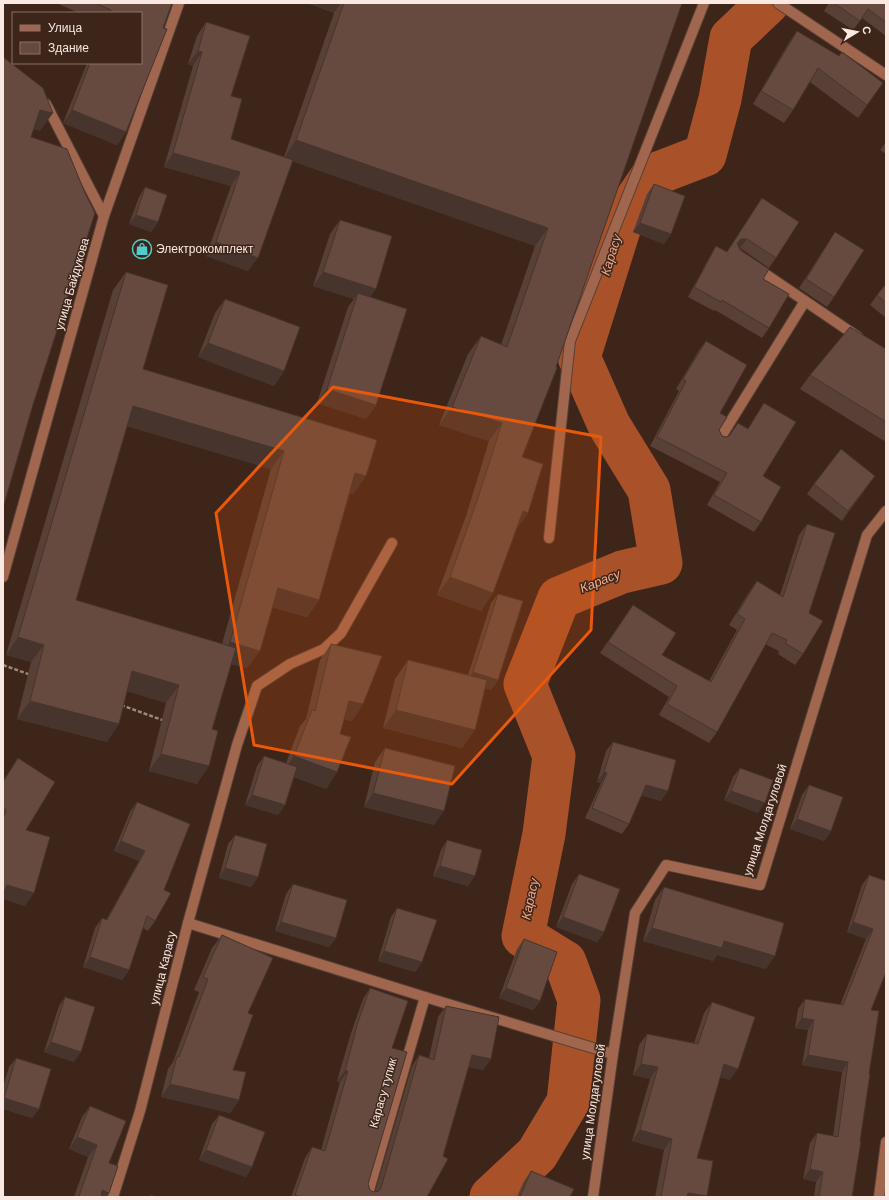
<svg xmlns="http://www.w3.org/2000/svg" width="889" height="1200" font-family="'DM Sans',sans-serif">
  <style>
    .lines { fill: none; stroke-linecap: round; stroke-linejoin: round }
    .river { stroke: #a9522a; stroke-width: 43 }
    .minor-casing { stroke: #574036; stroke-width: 12 }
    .path { stroke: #9b877e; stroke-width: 2.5; stroke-dasharray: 4 2; stroke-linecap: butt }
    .minor { stroke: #a1664e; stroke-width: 10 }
    .wall { fill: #584036; fill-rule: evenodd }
    .shaded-wall { fill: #47342c }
    .building { fill: #664a3f; stroke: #47342c }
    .marked { fill: #e8590c; fill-opacity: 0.2; stroke: #e8590c; stroke-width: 3; stroke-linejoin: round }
    .labels { text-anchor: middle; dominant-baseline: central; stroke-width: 3; stroke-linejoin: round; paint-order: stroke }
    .poi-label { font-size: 12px; fill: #fae9e2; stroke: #3d251a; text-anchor: start }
    .street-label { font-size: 12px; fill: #fae9e2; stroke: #3d251a }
    .water-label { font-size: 13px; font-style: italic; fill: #f3ac8e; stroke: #3d251a }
  </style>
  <rect width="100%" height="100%" fill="#3d251a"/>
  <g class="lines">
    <polyline class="river" points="491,1197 537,1154 568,1102 579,1000 565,962 523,936 544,834 554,756 525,684 559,598 622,572 661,563 649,490 609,425 579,357 622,220 653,175 705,155 720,99 731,38 768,3"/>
    <g class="minor-casing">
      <g id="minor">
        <polyline points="778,3 886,75"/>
        <polyline points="46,104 104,216"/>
        <polyline points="755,267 858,337"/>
        <polyline points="719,440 805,301"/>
        <polyline points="549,538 570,341 704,3"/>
        <polyline points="3,577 104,216 179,3"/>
        <polyline points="188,923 425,997 613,1054"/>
        <polyline points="113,1197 140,1111 188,923 237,745 257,686 290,664 324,649 341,633 392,543"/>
        <polyline points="367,1197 425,997"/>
        <polyline points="593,1197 613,1054 635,913 666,865 760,885 867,535 886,511"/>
        <polyline points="879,1197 886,1142"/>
      </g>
    </g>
    <g class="path">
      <polyline points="3,665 31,675"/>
      <polyline points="121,705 165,721"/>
    </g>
    <use href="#minor" class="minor"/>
  </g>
  <g class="wall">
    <polygon points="56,3 172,3 126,132 117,145 63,123 87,63 141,63 141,13 79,13"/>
    <polygon points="307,3 682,3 522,457 517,528 481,611 437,595 466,516 489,441 439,425 468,354 481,336 501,345 535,246 292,161 248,271 206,256 231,186 164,167 193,66 188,64 197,36 206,22 231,96 231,139 284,157 334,13"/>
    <polygon points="829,3 886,3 886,36 862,18 853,30 824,11"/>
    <polygon points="797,31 874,96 858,118 810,82 793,110 784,123 753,104 788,44"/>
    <polygon points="886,142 886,154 880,150"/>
    <polygon points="654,184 671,234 664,244 633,232 647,194"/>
    <polygon points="145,187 158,222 151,232 129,224 139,197"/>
    <polygon points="762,198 776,258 769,268 740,248 763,279 769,328 762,338 715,310 714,311 688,297 710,256 716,246 727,252"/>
    <polygon points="340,220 370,297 376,405 366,419 317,403 348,307 354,299 313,286 330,234"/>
    <polygon points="835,232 834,297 827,307 799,288"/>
    <path d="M126,272L143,369L366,476L353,494L350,493L319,600L307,617L272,607L247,668L231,664L197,784L149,771L166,703L127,691L107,742L17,719L31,662L6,655L113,290ZM127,426L271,469L222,644L76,600Z"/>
    <polygon points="886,284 886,318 870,305 877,295"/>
    <polygon points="225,299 284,371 274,386 198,357 215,313"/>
    <polygon points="706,341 720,413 719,430 722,436 726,437 748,429 764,403 763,476 761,522 754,532 707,505 720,482 650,446 679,391 676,389 699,350"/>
    <polygon points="886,349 886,437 884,441 800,389 810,375"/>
    <polygon points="814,484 868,486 842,521 807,494"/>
    <polygon points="807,524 809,613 803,654 795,665 778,654 779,651 765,644 717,732 709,743 659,715 669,697 600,653 633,605 662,655 709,681 737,630 729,625 749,592 757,581 780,595 799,535"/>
    <polygon points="498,594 498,680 491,690 485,688 462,748 383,728 395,679 408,660 468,675 491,603"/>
    <polygon points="331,644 363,704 352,721 344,719 340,734 337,772 326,789 294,777 285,805 278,815 245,805 257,766 264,756 286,763 300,726 306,719 320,660"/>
    <polygon points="613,742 661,801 641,795 629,824 622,834 585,818 601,783 597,782 606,751"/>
    <polygon points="385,748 434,825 364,807 375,762"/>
    <polygon points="18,758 26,830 25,906 3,899 3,781"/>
    <polygon points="740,768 758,813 724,800 733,777"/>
    <polygon points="809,785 831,831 824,841 790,829 802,795"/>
    <polygon points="137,802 164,890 155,921 148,931 143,928 129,970 122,980 83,967 95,928 102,918 106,920 139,861 114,851 130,812"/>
    <polygon points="235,835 258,877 251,887 219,878 228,844"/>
    <polygon points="447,840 468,886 433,876 441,850"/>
    <polygon points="579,874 604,932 597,942 556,927 572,884"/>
    <polygon points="869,875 886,881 871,1010 869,1074 852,1197 814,1197 816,1182 803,1179 810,1143 817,1133 833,1136 842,1072 802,1065 808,1030 795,1028 798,1009 805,999 840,1005 866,939 847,932 862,885"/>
    <polygon points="293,884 336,938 329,947 275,931 286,894"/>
    <polygon points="664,887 766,969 717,955 713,961 643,941 655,900"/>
    <polygon points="397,908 422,962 415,972 378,961 391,917"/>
    <polygon points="222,935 248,1013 233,1070 239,1100 230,1113 161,1097 168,1069 173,1062 199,992 194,990 212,948"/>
    <polygon points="524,939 540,1001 533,1010 499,998 517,949"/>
    <polygon points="370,988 392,1048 368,1184 370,1190 373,1192 375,1192 412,1066 419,1055 429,1058 438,1017 446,1006 491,1059 483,1070 469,1067 427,1197 291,1197 305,1158 312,1147 321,1150 340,1082 337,1081 351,1033 363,999"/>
    <polygon points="65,997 74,1062 44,1052 59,1006"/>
    <polygon points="712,1002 730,1080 720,1077 697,1158 706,1197 655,1197 664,1150 632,1141 650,1079 633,1075 639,1045 647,1034 694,1043 704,1013"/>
    <polygon points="16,1058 39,1109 32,1118 3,1109 3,1087 9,1067"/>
    <polygon points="90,1106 109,1163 109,1193 106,1197 74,1197 88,1157 69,1149 82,1117"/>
    <polygon points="219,1115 252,1167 246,1177 199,1160 212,1124"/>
    <polygon points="531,1171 570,1197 517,1197 523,1183"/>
  </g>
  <g class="shaded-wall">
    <polygon points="307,3 341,3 334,13"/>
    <polygon points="198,51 202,52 193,66 188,64"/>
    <polygon points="883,83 874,96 858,118 867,105"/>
    <polygon points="40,110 53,113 40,131 27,127"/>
    <polygon points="72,110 126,132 117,145 63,123"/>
    <polygon points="296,140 548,228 535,246 284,158"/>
    <polygon points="173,153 240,172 231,186 164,167"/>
    <polygon points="136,215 158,222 151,232 129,224"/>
    <polygon points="640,223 671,234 664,244 633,232"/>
    <polygon points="741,239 747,239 740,248 734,248"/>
    <polygon points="216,242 258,258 248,271 206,256"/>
    <polygon points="323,272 376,289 366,303 358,293 354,299 313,286"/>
    <polygon points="208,343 284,371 274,386 198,357"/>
    <polygon points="327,389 376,405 366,419 317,403"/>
    <polygon points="133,406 284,451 271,469 121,424"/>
    <polygon points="452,407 502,423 489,441 439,425"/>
    <polygon points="355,473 366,476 353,494 343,491"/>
    <polygon points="875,476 868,486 842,521 848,511"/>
    <polygon points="523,511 528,513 515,531"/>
    <polygon points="450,577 493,593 481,611 437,595"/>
    <polygon points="278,588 319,600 307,617 265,605"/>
    <polygon points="18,637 44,645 31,662 6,655"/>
    <polygon points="230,642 260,651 247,668 217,660"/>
    <polygon points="132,671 179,685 166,703 120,689"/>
    <polygon points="473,672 498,680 491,690 466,682"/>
    <polygon points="30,701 119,724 107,742 17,719"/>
    <polygon points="349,701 363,704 352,721 337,717"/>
    <polygon points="396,710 475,730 462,748 383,728"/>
    <polygon points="161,754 209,766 197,784 149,771"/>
    <polygon points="294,756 337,772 326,789 283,772"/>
    <polygon points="604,772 607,773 601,783 597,782"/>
    <polygon points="646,785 668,791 661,801 639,794"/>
    <polygon points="731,791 765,803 758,813 724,800"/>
    <polygon points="373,793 444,811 434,825 364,807"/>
    <polygon points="252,795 285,805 278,815 245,805"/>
    <polygon points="797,819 831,831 824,841 790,829"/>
    <polygon points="121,841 145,851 139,861 114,851"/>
    <polygon points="440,866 475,876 468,886 433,876"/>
    <polygon points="225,868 258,877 251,887 219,878"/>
    <polygon points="7,885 34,893 25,906 3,899 3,890"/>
    <polygon points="563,917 604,932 597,942 556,927"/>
    <polygon points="281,922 336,938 329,947 275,931"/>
    <polygon points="853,922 873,929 866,939 847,932"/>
    <polygon points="652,928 724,941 775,956 766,969 717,955 713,961 643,941"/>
    <polygon points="384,951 422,962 415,972 378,961"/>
    <polygon points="90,957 129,970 122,980 83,967"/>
    <polygon points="506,988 540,1001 533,1010 499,998"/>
    <polygon points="802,1018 814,1020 808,1030 795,1028"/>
    <polygon points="51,1042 81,1052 74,1062 44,1052"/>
    <polygon points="472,1055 491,1059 483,1070 465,1066"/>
    <polygon points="808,1055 848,1062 842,1072 802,1065"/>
    <polygon points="641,1064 658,1067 650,1079 633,1075"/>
    <polygon points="724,1064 738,1069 730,1080 716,1075"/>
    <polygon points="345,1071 348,1071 340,1082 337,1081"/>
    <polygon points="170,1084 239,1100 230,1113 161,1097"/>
    <polygon points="3,1098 4,1098 39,1109 32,1118 3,1109"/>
    <polygon points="640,1130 672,1139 664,1150 632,1141"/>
    <polygon points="77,1137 97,1145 88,1157 69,1149"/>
    <polygon points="206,1150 252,1167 246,1177 199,1160"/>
    <polygon points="810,1169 823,1172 816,1182 803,1179"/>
    <polygon points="102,1190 109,1193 106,1197 97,1197"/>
    <polygon points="688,1193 707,1196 706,1197 685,1197"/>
  </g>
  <g class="building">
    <polygon points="95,3 172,3 163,28 167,29 126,132 72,110 90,63 141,63 141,13 110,13 111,10"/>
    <polygon points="344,3 682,3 556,367 557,368 522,457 543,464 528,513 523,511 493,593 450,577 478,498 502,423 452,407 481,336 507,347 548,228 296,140"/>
    <polygon points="834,3 886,3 886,22 868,9 860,21"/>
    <polygon points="206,22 250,36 231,96 242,99 231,139 293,160 258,258 216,242 240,172 173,153 202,52 198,51"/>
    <polygon points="797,31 839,56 842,52 883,83 867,105 818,68 793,110 761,91"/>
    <polygon points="3,57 43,88 53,113 40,110 31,137 67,149 85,193 95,213 32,408 3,508"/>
    <polygon points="654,184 685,196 671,234 640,223"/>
    <polygon points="145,187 167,195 158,222 136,215"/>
    <polygon points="762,198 799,222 776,258 747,239 741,239 737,243 740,250 769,269 763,279 789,294 769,328 722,300 721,302 694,287 716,246 727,252"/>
    <polygon points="340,220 392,236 376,289 323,272"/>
    <polygon points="835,232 864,250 834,297 806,279"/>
    <polygon points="126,272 168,285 143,369 377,440 366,476 355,473 319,600 278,588 260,651 230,642 284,451 133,406 76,600 236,648 212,729 218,731 209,766 161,754 179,685 132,671 119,724 30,701 44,645 18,637"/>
    <polygon points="886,284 886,303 877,295"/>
    <polygon points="358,293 407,309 376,405 327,389"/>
    <polygon points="225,299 300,327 284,371 208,343"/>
    <polygon points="850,327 886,349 886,422 810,375"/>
    <polygon points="706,341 747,365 720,413 727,417 719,430 722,436 726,437 729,436 738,423 748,429 764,403 796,422 763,476 781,487 761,522 714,495 727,473 657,437 686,381 683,379"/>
    <polygon points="841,449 875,476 848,511 814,484"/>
    <polygon points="807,524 835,533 809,613 823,621 803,654 785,643 787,640 772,633 717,732 667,704 677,686 608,642 633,605 676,633 662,655 711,682 745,619 737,614 757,581 783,597"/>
    <polygon points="498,594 523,601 498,680 473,672"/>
    <polygon points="331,644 382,656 363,704 349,701 340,734 351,737 337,772 294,756 312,710 315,711"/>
    <polygon points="408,660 487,680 475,730 396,710"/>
    <polygon points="613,742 676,760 668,791 646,785 629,824 592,808 607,773 604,772"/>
    <polygon points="385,748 455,766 444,811 373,793"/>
    <polygon points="264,756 297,767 285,805 252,795"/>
    <polygon points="18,758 55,782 26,830 50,837 34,893 7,885 3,894 3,819 6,810 3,808 3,782"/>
    <polygon points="740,768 773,780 765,803 731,791"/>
    <polygon points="809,785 843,797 831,831 797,819"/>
    <polygon points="137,802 190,824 164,890 171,893 155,921 147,916 129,970 90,957 102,918 107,920 145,851 121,841"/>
    <polygon points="235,835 267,844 258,877 225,868"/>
    <polygon points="447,840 482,850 475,876 440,866"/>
    <polygon points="579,874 620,889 604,932 563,917"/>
    <polygon points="869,875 886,881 886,972 871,1010 879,1011 869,1074 870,1074 860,1141 861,1141 852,1197 819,1197 823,1172 810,1169 817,1133 838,1137 848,1062 808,1055 814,1020 802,1018 805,999 843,1005 873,929 853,922"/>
    <polygon points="293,884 347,900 336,938 281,922"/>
    <polygon points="664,887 784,923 775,956 724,941 722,948 652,928"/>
    <polygon points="397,908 437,920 422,962 384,951"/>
    <polygon points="222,935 273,958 248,1013 253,1015 233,1070 246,1072 239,1100 170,1084 177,1056 179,1057 208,979 203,977"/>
    <polygon points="524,939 557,952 540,1001 506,988"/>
    <polygon points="370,988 408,1001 392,1048 407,1052 368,1184 370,1190 373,1192 379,1191 381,1188 419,1055 434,1060 446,1006 499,1017 491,1059 472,1055 443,1156 448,1159 427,1197 300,1197 295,1195 312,1147 325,1151 348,1071 345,1071 358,1022"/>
    <polygon points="65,997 95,1007 81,1052 51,1042"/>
    <polygon points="712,1002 755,1017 738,1069 724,1064 697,1158 713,1161 707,1196 688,1193 687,1197 661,1197 672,1139 640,1130 658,1067 641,1064 647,1034 698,1044"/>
    <polygon points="16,1058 51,1069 39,1109 4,1098"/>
    <polygon points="90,1106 126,1121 109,1163 118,1166 109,1193 102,1190 101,1197 81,1197 79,1196 97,1145 77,1137"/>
    <polygon points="219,1115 265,1132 252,1167 206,1150"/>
    <polygon points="531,1171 574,1189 570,1197 520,1197"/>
    <polygon points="151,1195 156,1197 150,1197"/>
  </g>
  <path class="marked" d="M333,387L601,437L591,630L452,784L254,745L216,513Z"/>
  <defs>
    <g id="shop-ring" transform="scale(1)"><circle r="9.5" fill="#3d251a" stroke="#53cdcb" stroke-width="1.5"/><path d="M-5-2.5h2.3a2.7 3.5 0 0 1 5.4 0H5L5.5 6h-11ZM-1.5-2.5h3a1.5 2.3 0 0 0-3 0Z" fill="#53cdcb"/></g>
  </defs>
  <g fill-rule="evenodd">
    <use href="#shop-ring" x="142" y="249"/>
  </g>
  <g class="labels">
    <g class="poi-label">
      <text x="156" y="249">Электрокомплект</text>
    </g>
    <g class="street-label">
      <text transform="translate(72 284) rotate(-74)">улица Байдукова</text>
      <text transform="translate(765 820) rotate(-72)">улица Молдагуловой</text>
      <text transform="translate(163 968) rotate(-76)">улица Карасу</text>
      <text transform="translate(383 1093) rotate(-74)">Карасу тупик</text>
      <text transform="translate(593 1102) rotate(-82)">улица Молдагуловой</text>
    </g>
    <g class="water-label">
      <text transform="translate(611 255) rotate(-73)">Карасу</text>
      <text transform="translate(600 581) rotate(-22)">Карасу</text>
      <text transform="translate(530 899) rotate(-78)">Карасу</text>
    </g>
  </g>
  <rect width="889" height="1200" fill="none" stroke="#fae9e2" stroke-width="8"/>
  <rect x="12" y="12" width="130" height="52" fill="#3d251a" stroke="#89736a"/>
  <rect x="20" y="25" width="20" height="6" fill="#a1664e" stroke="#89736a"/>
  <text x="48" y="32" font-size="12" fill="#fae9e2">Улица</text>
  <rect x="20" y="42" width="20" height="12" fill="#664a3f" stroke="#89736a"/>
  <text x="48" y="52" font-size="12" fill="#fae9e2">Здание</text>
  <g transform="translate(857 32) rotate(80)" stroke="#3d251a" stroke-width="3" paint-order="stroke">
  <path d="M0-3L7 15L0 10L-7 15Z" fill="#fae9e2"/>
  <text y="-6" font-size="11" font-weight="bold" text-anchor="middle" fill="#fae9e2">С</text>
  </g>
</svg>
